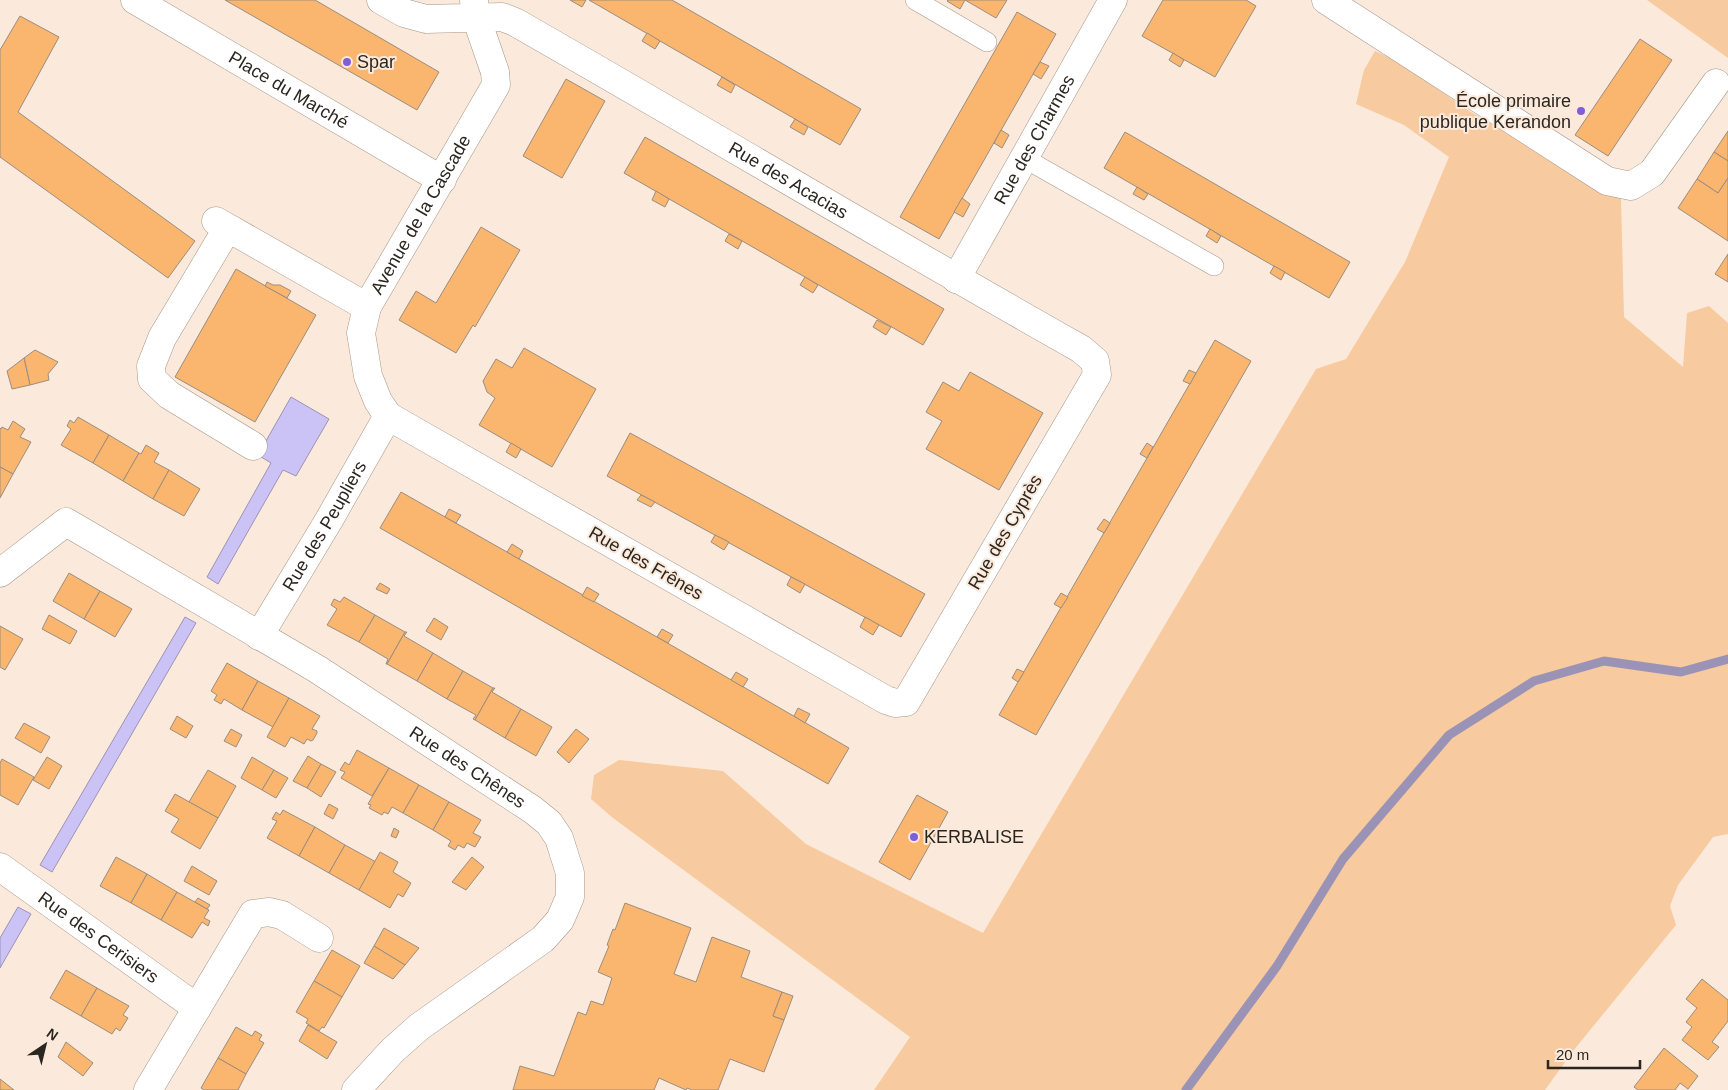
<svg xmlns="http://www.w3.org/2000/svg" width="1728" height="1090" font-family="Helvetica,sans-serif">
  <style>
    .green { fill: #f7ca9f }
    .water { fill: #cbc2f5; stroke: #9b93b5 }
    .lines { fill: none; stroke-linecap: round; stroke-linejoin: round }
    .stream { stroke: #9b93b5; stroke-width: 9 }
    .building { fill: #fab56e; stroke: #9c8d7f }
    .service-casing { stroke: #a59688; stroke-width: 20 }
    .minor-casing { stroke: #a59688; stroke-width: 29 }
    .service { stroke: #fff; stroke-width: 19 }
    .minor { stroke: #fff; stroke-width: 28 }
    .poi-dot { fill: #7f5ed8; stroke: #fbeadb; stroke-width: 2 }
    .labels { text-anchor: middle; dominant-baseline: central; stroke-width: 4; stroke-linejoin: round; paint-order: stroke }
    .poi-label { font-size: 18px; fill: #2c2620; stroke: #fbeadb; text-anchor: start }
    .street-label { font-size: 18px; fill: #2c2620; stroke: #fbeadb }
  </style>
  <rect width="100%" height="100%" fill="#fbeadb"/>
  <g class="green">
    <polygon points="1647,0 1728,0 1728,58"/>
    <polygon points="1375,51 1401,63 1469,111 1621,198 1624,317 1683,367 1687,313 1709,306 1728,323 1728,834 1713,837 1678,885 1670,906 1676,925 1573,1051 1545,1090 874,1090 910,1037 613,818 591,799 594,775 619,760 723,771 806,844 983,933 1316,369 1346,359 1405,262 1449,157 1404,125 1356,104 1364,70"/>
  </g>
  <g class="water">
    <polygon points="291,397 329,419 296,476 283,470 218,584 207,577 271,463 258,455"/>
    <polygon points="185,617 196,623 52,872 40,865"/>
    <polygon points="18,907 31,914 0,968 0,938"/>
  </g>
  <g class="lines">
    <polyline class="stream" points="1186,1090 1277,966 1343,859 1449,735 1534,681 1604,661 1681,672 1728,659"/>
  </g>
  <g class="building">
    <polygon points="225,0 315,0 439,72 417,110"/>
    <polygon points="570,0 586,0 582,7"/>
    <polygon points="589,0 672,0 861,109 840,145"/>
    <polygon points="948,0 965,0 960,9 947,1"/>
    <polygon points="965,0 1007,0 996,18"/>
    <polygon points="1163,0 1246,0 1256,6 1215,77 1142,36"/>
    <polygon points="1017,12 1056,34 939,239 900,217"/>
    <polygon points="20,16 59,37 18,112 195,241 168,278 0,157 0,50"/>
    <polygon points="647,33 660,41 655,49 642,41"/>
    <polygon points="1640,39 1672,60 1608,156 1575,135"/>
    <polygon points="1173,53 1184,60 1180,67 1169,60"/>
    <polygon points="1040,62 1049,66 1041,79 1033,74"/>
    <polygon points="722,77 735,85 731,93 717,85"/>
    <polygon points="566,79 605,101 562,178 523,156"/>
    <polygon points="795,119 808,127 804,135 790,127"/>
    <polygon points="1001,130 1009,135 1002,148 994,143"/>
    <polygon points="1728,131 1728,161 1714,152"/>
    <polygon points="1125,132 1350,262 1329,298 1104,168"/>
    <polygon points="645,137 944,309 923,345 624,173"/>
    <polygon points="1714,152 1728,161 1728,178 1718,193 1697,179"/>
    <polygon points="1728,178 1728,241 1678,208 1697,179 1718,193"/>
    <polygon points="1137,187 1148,194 1144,200 1133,194"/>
    <polygon points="656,191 669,199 665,207 652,200"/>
    <polygon points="962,198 970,204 963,217 954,212"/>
    <polygon points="481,227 520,250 475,327 473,325 456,353 399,320 416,291 436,303"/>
    <polygon points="1210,229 1221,236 1217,243 1206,236"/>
    <polygon points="729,234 742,241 738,249 725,241"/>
    <polygon points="1728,254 1728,282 1715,274"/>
    <polygon points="1274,266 1285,272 1281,280 1270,273"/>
    <polygon points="236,269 316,315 255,422 175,377"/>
    <polygon points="805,277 818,285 813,293 800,285"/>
    <polygon points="267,282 273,285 280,285 291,291 287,298 265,286"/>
    <polygon points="877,320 891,327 886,335 873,327"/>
    <polygon points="1215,340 1251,361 1036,735 999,715"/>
    <polygon points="524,348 596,389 552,467 479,425 495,398 487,392 483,381 496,359 512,368"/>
    <polygon points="35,350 58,362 48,374 49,380 30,385 24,358"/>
    <polygon points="24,358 30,385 12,389 7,371"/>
    <polygon points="1189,370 1196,373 1190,384 1183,381"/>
    <polygon points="970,372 1043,413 999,490 926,449 942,421 926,412 943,382 959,391"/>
    <polygon points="78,417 109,435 93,463 61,445 71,429 67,426 70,420 74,423"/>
    <polygon points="13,421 25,429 20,437 31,442 13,474 0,467 0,428 1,429 2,427 8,430"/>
    <polygon points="630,433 925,594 901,637 607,476"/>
    <polygon points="109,435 139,453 123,481 93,463"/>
    <polygon points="511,443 521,449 516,458 506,452"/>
    <polygon points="1147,443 1153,447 1147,458 1140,454"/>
    <polygon points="146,445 159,453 154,462 169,470 153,499 123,481 139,453 141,454"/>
    <polygon points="0,467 13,474 0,498"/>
    <polygon points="169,470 200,489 184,516 153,499"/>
    <polygon points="401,492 657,637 849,748 828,784 380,528"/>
    <polygon points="641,495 655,502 651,507 637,500"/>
    <polygon points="449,509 461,515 456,523 445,517"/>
    <polygon points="1104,519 1110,523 1104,533 1097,529"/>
    <polygon points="715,535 729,542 724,550 711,542"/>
    <polygon points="512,544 523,551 519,559 507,552"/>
    <polygon points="69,573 100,591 84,619 53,601"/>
    <polygon points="791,577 805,584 800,593 787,585"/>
    <polygon points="380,583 390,589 387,594 376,589"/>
    <polygon points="587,587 599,594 594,602 582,596"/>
    <polygon points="100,591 132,609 115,637 84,619"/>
    <polygon points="1061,593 1068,597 1061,608 1054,604"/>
    <polygon points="344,597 375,615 359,642 327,625 337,609 331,605 334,599 340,602"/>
    <polygon points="49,615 77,631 70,644 42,629"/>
    <polygon points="375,615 405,632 387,664 386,664 388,659 359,642"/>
    <polygon points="865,617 879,625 873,635 860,627"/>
    <polygon points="434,618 448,627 441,640 426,631"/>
    <polygon points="0,626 23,639 5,670 0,667"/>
    <polygon points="662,629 673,635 668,643 657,637"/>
    <polygon points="405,632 407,632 404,636 433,653 417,681 387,664"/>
    <polygon points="433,653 463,671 447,699 417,681"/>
    <polygon points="227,663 258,681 242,710 224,699 221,704 214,700 217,695 211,691"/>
    <polygon points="1017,669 1024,672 1018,682 1012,678"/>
    <polygon points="463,671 493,688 475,720 473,719 476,715 447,699"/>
    <polygon points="736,672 748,679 743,687 731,680"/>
    <polygon points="258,681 289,698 273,727 242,710"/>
    <polygon points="493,688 495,688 492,692 521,709 505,738 475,720"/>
    <polygon points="289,698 320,716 312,729 317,731 317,733 313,740 311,741 307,739 304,744 291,737 285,747 267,737"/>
    <polygon points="798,708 810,714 805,723 794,716"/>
    <polygon points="521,709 552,727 536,756 505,738"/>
    <polygon points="177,716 193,726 186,738 170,729"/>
    <polygon points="24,723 50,737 41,753 15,738"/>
    <polygon points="231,729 242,735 236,747 224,741"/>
    <polygon points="576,729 589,739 569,763 557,752"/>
    <polygon points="357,750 389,768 372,796 341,778 345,772 340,770 345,762 349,765"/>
    <polygon points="308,756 321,764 307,788 293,781"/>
    <polygon points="47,757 62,766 49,789 33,780"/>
    <polygon points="252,757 274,770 262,790 241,778"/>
    <polygon points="2,759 34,777 18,805 0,795 0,763"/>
    <polygon points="321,764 336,772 321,797 307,788"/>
    <polygon points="389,768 419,785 403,813 392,807 388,814 384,812 382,815 369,808 371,805 368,804"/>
    <polygon points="208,770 236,786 218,818 189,802"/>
    <polygon points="274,770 288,778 276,798 262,790"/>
    <polygon points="419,785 449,802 433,830 403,813"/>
    <polygon points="175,794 218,818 200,849 171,832 179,819 165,811"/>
    <polygon points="917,795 948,812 910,880 879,862"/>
    <polygon points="449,802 481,820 473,833 481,837 475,847 467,843 464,848 458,845 455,850 448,846 451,841 433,830"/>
    <polygon points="329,804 338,809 333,819 324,814"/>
    <polygon points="283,810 315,827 299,856 267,838 277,821 272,819 276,812 280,815"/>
    <polygon points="315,827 345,845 329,873 299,856"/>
    <polygon points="394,828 399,831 396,838 391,836"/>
    <polygon points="345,845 376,862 359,890 329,873"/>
    <polygon points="380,852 398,862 393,872 411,883 403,897 398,894 390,908 359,890"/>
    <polygon points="116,857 147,874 131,903 100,886"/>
    <polygon points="472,857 484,867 466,890 452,882"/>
    <polygon points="192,866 217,881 209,895 184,881"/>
    <polygon points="147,874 177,892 161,920 131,903"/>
    <polygon points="177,892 209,910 204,918 210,921 208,926 202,922 192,938 161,920"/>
    <polygon points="198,898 210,905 207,909 195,902"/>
    <polygon points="625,903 691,928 674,974 696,982 712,937 750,951 741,977 782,992 773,1016 784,1020 764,1072 730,1059 718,1090 692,1090 687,1088 686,1090 659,1078 654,1090 513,1090 520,1066 554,1076 578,1012 586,1015 591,1001 603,1005 612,978 598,972 609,946 607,945 613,929 615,930"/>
    <polygon points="384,928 419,948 405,965 374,946"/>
    <polygon points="374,946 405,965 393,979 364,963"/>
    <polygon points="332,950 360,966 342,997 314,981"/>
    <polygon points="66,970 97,988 81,1016 50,998"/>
    <polygon points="1702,979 1728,1000 1728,1021 1712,1042 1719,1047 1708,1060 1682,1040 1692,1027 1686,1022 1697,1008 1686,999"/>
    <polygon points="314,981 342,997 324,1028 322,1027 319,1031 306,1023 308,1019 296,1012"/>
    <polygon points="97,988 129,1006 123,1015 128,1018 120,1031 116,1028 112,1034 81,1016"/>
    <polygon points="782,992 793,996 784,1020 773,1016"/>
    <polygon points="308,1025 337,1042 327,1059 299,1041"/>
    <polygon points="236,1027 252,1036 255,1031 262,1035 259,1040 264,1043 246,1074 218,1058"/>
    <polygon points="66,1042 93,1063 83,1076 58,1057"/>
    <polygon points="1664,1048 1698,1076 1688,1089 1680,1083 1675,1090 1638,1090 1634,1087"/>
    <polygon points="218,1058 246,1074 238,1090 204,1090 201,1088"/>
    <polygon points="0,1079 14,1090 0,1090"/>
  </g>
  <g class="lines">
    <g class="service-casing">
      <g id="service">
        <polyline points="915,0 987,42"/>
        <polyline points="1024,158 1214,266"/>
      </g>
    </g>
    <g class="minor-casing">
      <g id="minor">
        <path id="s1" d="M135,0L442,180"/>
        <path id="s2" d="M381,0L404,13L426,19L502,17L515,22C704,130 891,242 1081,349L1095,361L1097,375L906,702L895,703L886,700L388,416L378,401L368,376L361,333L367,307L496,85L495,72L476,17L474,0"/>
        <polyline points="1326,0 1607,181 1631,186 1652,173 1716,83"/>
        <polyline points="216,221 367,307"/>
        <polyline points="227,229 162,338 151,366 152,379 169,395 253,446"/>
        <path id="s3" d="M956,279L1113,0"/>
        <path id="s4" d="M0,573L66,522L317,669L533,810L549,823L559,838L570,873V897L560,920L543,939L419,1027L393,1050L356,1090"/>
        <path id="s5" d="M259,636L329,520L388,416"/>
        <path id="s6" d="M0,867L197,1008"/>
        <polyline points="148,1090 253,914 269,912 282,915 319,938"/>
      </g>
    </g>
    <use href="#service" class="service"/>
    <use href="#minor" class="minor"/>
  </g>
  <g class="poi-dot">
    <circle cx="347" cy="62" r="5"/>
    <circle cx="1581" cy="111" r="5"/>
    <circle cx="914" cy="837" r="5"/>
  </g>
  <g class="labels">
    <g class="poi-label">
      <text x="357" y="62">Spar</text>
      <text x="1571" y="101" text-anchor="end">École primaire<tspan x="1571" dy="21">publique Kerandon</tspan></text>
      <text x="924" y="837">KERBALISE</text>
    </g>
    <g class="street-label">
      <text stroke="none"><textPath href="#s1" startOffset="178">Place du Marché</textPath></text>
      <text stroke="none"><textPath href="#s3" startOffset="160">Rue des Charmes</textPath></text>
      <text stroke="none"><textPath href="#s2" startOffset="455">Rue des Acacias</textPath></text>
      <text stroke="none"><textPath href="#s2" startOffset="2020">Avenue de la Cascade</textPath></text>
      <text stroke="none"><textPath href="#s5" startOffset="128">Rue des Peupliers</textPath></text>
      <text transform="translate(1005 532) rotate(-60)">Rue des Cyprès</text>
      <text transform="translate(646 563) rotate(30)">Rue des Frênes</text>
      <text stroke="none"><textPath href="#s4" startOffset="554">Rue des Chênes</textPath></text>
      <text stroke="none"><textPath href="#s6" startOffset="121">Rue des Cerisiers</textPath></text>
    </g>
  </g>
  <g transform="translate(45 1045) rotate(35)" stroke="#fbeadb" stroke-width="4" paint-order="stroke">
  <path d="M0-4L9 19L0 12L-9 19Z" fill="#2c2620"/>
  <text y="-8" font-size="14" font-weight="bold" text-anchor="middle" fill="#2c2620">N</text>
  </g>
  <path d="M1548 1060v8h92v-8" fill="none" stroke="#2c2620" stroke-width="2.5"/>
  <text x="1556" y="1060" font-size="15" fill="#2c2620" stroke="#fbeadb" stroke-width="4" paint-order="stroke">20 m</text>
</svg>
